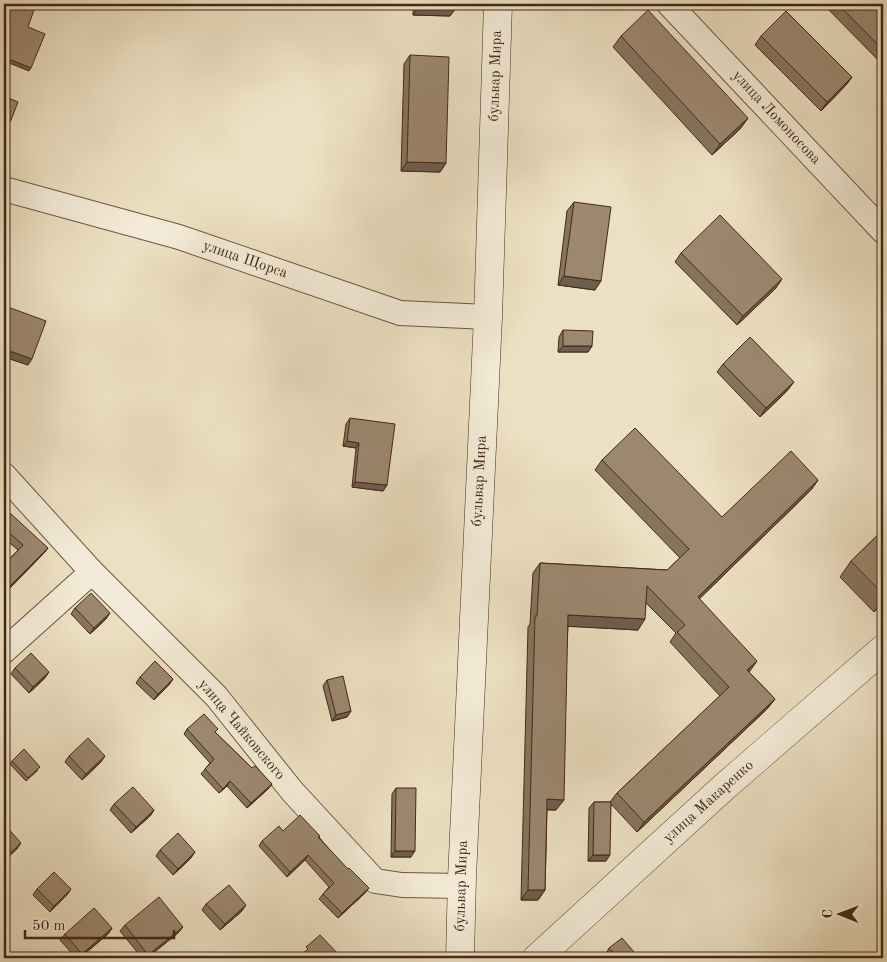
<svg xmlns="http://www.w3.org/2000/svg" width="887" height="962" font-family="'Old Standard TT',serif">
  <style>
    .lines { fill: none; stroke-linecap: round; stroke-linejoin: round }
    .minor-casing { stroke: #6f5541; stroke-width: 26 }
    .tertiary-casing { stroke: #6f5541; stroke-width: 29 }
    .secondary-casing { stroke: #452716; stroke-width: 29 }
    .minor { stroke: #f3ebd7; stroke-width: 24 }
    .tertiary { stroke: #f3ebd7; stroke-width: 28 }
    .secondary { stroke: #f3ebd7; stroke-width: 28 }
    .wall { fill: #86745f; stroke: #452716 }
    .shaded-wall { fill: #6d5e4e; stroke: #452716 }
    .building { fill: #9c876f; stroke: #452716 }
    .labels { text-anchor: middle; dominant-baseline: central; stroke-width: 4; stroke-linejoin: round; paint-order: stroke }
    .street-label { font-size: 15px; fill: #452716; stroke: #f3ebd7 }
  </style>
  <rect width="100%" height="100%" fill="#ece0c2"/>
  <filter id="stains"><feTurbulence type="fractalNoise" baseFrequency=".004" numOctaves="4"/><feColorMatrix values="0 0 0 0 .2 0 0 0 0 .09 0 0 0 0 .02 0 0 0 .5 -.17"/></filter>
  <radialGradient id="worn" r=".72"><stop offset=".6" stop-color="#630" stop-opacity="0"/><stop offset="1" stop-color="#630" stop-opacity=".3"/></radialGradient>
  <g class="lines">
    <g class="minor-casing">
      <g id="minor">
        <polyline points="669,4 883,231"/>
        <polyline points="4,189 179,237 400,313 488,317"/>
        <polyline points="4,475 92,572 216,696 292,791 375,881 402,885 462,886"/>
        <polyline points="4,651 92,572"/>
      </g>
    </g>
    <g class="tertiary-casing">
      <polyline id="tertiary" points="537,958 723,788 883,649"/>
    </g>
    <g class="secondary-casing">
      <polyline id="secondary" points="460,958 462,878 488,317 498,4"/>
    </g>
    <use href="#minor" class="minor"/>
    <use href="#tertiary" class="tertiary"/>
    <use href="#secondary" class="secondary"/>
  </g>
  <g class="wall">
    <polygon points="413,4 457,4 450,16 413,15"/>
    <polygon points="823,4 875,4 883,13 883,65"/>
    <polygon points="621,36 748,118 740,129 712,155 613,47"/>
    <polygon points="761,36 852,77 846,85 821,111 755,45"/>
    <polygon points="410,55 446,163 440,172 401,171 404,64"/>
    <polygon points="574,202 595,290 558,285 567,211"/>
    <polygon points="681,253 776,288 737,325 675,262"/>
    <polygon points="8,307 28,365 4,357 4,314"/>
    <polygon points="563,330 592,346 588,352 558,352 559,337"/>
    <polygon points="723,364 787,391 760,417 717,372"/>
    <polygon points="350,418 387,485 383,491 352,487 356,448 343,446 346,424"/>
    <polygon points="602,460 722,517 818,480 811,490 699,599 749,672 775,699 767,709 637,832 611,804 606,861 588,861 589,808 594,802 610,802 617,793 720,696 670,642 676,633 646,603 638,630 568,626 556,810 547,810 545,890 538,900 521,900 528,627 530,624 533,573 540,563 667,570 680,558 595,470"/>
    <polygon points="4,520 48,548 44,553 4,594 4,565 18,550 4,538"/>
    <polygon points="883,530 883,603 874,612 840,577 851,561"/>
    <polygon points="75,608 106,619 90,634 71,614"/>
    <polygon points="15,668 45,678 29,693 11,674"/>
    <polygon points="140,677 169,685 154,700 136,683"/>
    <polygon points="327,680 351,711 347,717 332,721 323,686"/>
    <polygon points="187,729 216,733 252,768 272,784 268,789 247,808 227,786 219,793 201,774 210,763 184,734"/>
    <polygon points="69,756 101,762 82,780 65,762"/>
    <polygon points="12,761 38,770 26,781 10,764"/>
    <polygon points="396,788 411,857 391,857 392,794"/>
    <polygon points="114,804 154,810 150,816 131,833 110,810"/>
    <polygon points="283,831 319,837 365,893 338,918 319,899 323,894 329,887 305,860 287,877 259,846 262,841"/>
    <polygon points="160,850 191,858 173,875 156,856"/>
    <polygon points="37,889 67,895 50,912 33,895"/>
    <polygon points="206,904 242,911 220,930 202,910"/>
    <polygon points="125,925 178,933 147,958 142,958 120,931"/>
    <polygon points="112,928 108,934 80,958 76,958 60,940 65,934"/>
    <polygon points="609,948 632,955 628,958 613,958 607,952"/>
  </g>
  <g class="shaded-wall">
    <polygon points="419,6 457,7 450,16 413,15"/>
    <polygon points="4,57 31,68 29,71 4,61"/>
    <polygon points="852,77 846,85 821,111 827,102"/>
    <polygon points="4,117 11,120 9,123 4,120"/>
    <polygon points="748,118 740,129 712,155 720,144"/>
    <polygon points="407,162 446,163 440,172 401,171"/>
    <polygon points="564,276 601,281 595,290 558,285"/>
    <polygon points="782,279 776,288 737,325 743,316"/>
    <polygon points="563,346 592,346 588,352 558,352"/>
    <polygon points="4,349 32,359 28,365 4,357"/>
    <polygon points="794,382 787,391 760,417 766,408"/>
    <polygon points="347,441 359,443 356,448 343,446"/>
    <polygon points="818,480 811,490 690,608 698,597"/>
    <polygon points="355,482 387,485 383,491 352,487"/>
    <polygon points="48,548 44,553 4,594 4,592"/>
    <polygon points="883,598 883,603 874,612"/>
    <polygon points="110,613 106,619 90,634 94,628"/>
    <polygon points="568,615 645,619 638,630 561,626"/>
    <polygon points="757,661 750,671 740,680 747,670"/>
    <polygon points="49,672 45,678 29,693 33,687"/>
    <polygon points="173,679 169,685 154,700 158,694"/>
    <polygon points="775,699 767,709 637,832 644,822"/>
    <polygon points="351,711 347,717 332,721 336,715"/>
    <polygon points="105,756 101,762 82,780 86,774"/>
    <polygon points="230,781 227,786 219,793 223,789"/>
    <polygon points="272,784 268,789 247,808 251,803"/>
    <polygon points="547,799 564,800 556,810 539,809"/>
    <polygon points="154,810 150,816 131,833 136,827"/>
    <polygon points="21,843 17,849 4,861 4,859"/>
    <polygon points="395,851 415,851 411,857 391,857"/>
    <polygon points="195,852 191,858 173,875 178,869"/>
    <polygon points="308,855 305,860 287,877 290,872"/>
    <polygon points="593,855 610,855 606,861 588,861"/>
    <polygon points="369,888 365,893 338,918 342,913"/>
    <polygon points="71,889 67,895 50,912 54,906"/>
    <polygon points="528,890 545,890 538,900 521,900"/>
    <polygon points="246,905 242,911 220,930 225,924"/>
    <polygon points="183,927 178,933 147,958 146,958 148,955"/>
    <polygon points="112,928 108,934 79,958 82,954"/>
  </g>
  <g class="building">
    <polygon points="4,4 36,4 28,27 45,34 31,68 4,57"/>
    <polygon points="419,4 457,4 457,7 419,6"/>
    <polygon points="838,4 875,4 883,13 883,50"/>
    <polygon points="648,10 748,118 720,144 621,36"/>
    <polygon points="786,11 852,77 827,102 761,36"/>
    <polygon points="410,55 449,57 446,163 407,162"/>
    <polygon points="4,96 18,102 11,120 4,117"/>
    <polygon points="574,202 611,207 601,281 564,276"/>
    <polygon points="4,213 10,217 4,228"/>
    <polygon points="720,215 782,279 743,316 681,253"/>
    <polygon points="8,307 46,321 32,359 4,349 4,320"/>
    <polygon points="563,330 593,331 592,346 563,346"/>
    <polygon points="750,337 794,382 766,408 723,364"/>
    <polygon points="350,418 395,424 387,485 355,482 359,443 347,441"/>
    <polygon points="635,428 722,517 791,451 818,480 698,597 757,661 747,670 775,699 644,822 617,793 729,687 677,632 685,625 647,586 645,619 568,615 564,800 547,799 545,890 528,890 535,616 537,616 540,563 667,570 689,549 602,460"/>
    <polygon points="10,513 48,548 4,592 4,565 23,545 4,528 4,520"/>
    <polygon points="883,530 883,594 851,561"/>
    <polygon points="91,593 110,613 94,628 75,608"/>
    <polygon points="31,653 49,672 33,687 15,668"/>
    <polygon points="155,661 173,679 158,694 140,677"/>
    <polygon points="343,676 351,711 336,715 327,680"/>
    <polygon points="4,705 7,709 4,713"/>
    <polygon points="204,714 218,729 215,732 252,768 255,766 272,784 251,803 230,781 223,789 205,769 214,759 187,729"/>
    <polygon points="88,738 105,756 86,774 69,756"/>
    <polygon points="24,749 40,767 28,778 12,761"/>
    <polygon points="133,787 154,810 136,827 114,804"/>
    <polygon points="396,788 416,788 415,851 395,851"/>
    <polygon points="594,802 611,802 610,855 593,855"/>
    <polygon points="300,815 320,836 318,837 348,869 349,868 369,888 342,913 323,894 334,883 308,855 290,872 262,841 279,826 283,831"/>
    <polygon points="4,824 21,843 4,859"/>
    <polygon points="178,833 195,852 178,869 160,850"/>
    <polygon points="54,872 71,889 54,906 37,889"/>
    <polygon points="229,885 246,905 225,924 206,904"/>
    <polygon points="159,897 183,927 148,955 125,925"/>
    <polygon points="94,908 112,928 82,954 65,934"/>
    <polygon points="320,935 342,958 297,958 308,949 306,947"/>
    <polygon points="622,938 634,952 627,958 618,958 609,948"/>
  </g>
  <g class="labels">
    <g class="street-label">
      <text transform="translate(496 76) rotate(-88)">бульвар Мира</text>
      <text transform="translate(776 118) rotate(47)">улица Ломоносова</text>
      <text transform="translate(245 260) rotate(19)">улица Щорса</text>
      <text transform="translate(480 481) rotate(-87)">бульвар Мира</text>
      <text transform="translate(241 730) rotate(50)">улица Чайковского</text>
      <text transform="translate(709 802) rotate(-42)">улица Макаренко</text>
      <text transform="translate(462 886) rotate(-88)">бульвар Мира</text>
    </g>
  </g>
  <rect width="887" height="962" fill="none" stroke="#ece0c2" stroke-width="20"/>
  <rect x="5" y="5" width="877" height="952" fill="none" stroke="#452716" stroke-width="2.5"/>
  <rect x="10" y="10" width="867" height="942" fill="none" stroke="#452716"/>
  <g transform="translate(840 914) rotate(271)" stroke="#f3ebd7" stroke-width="4" paint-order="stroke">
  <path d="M0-4L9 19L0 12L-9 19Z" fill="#452716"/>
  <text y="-8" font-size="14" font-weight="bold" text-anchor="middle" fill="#452716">С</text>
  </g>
  <path d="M25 930v8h149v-8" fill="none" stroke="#452716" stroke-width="2.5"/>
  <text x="32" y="930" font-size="15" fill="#452716" stroke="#f3ebd7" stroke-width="4" paint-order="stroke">50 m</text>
  <rect width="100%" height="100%" filter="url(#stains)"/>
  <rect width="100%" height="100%" fill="url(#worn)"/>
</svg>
